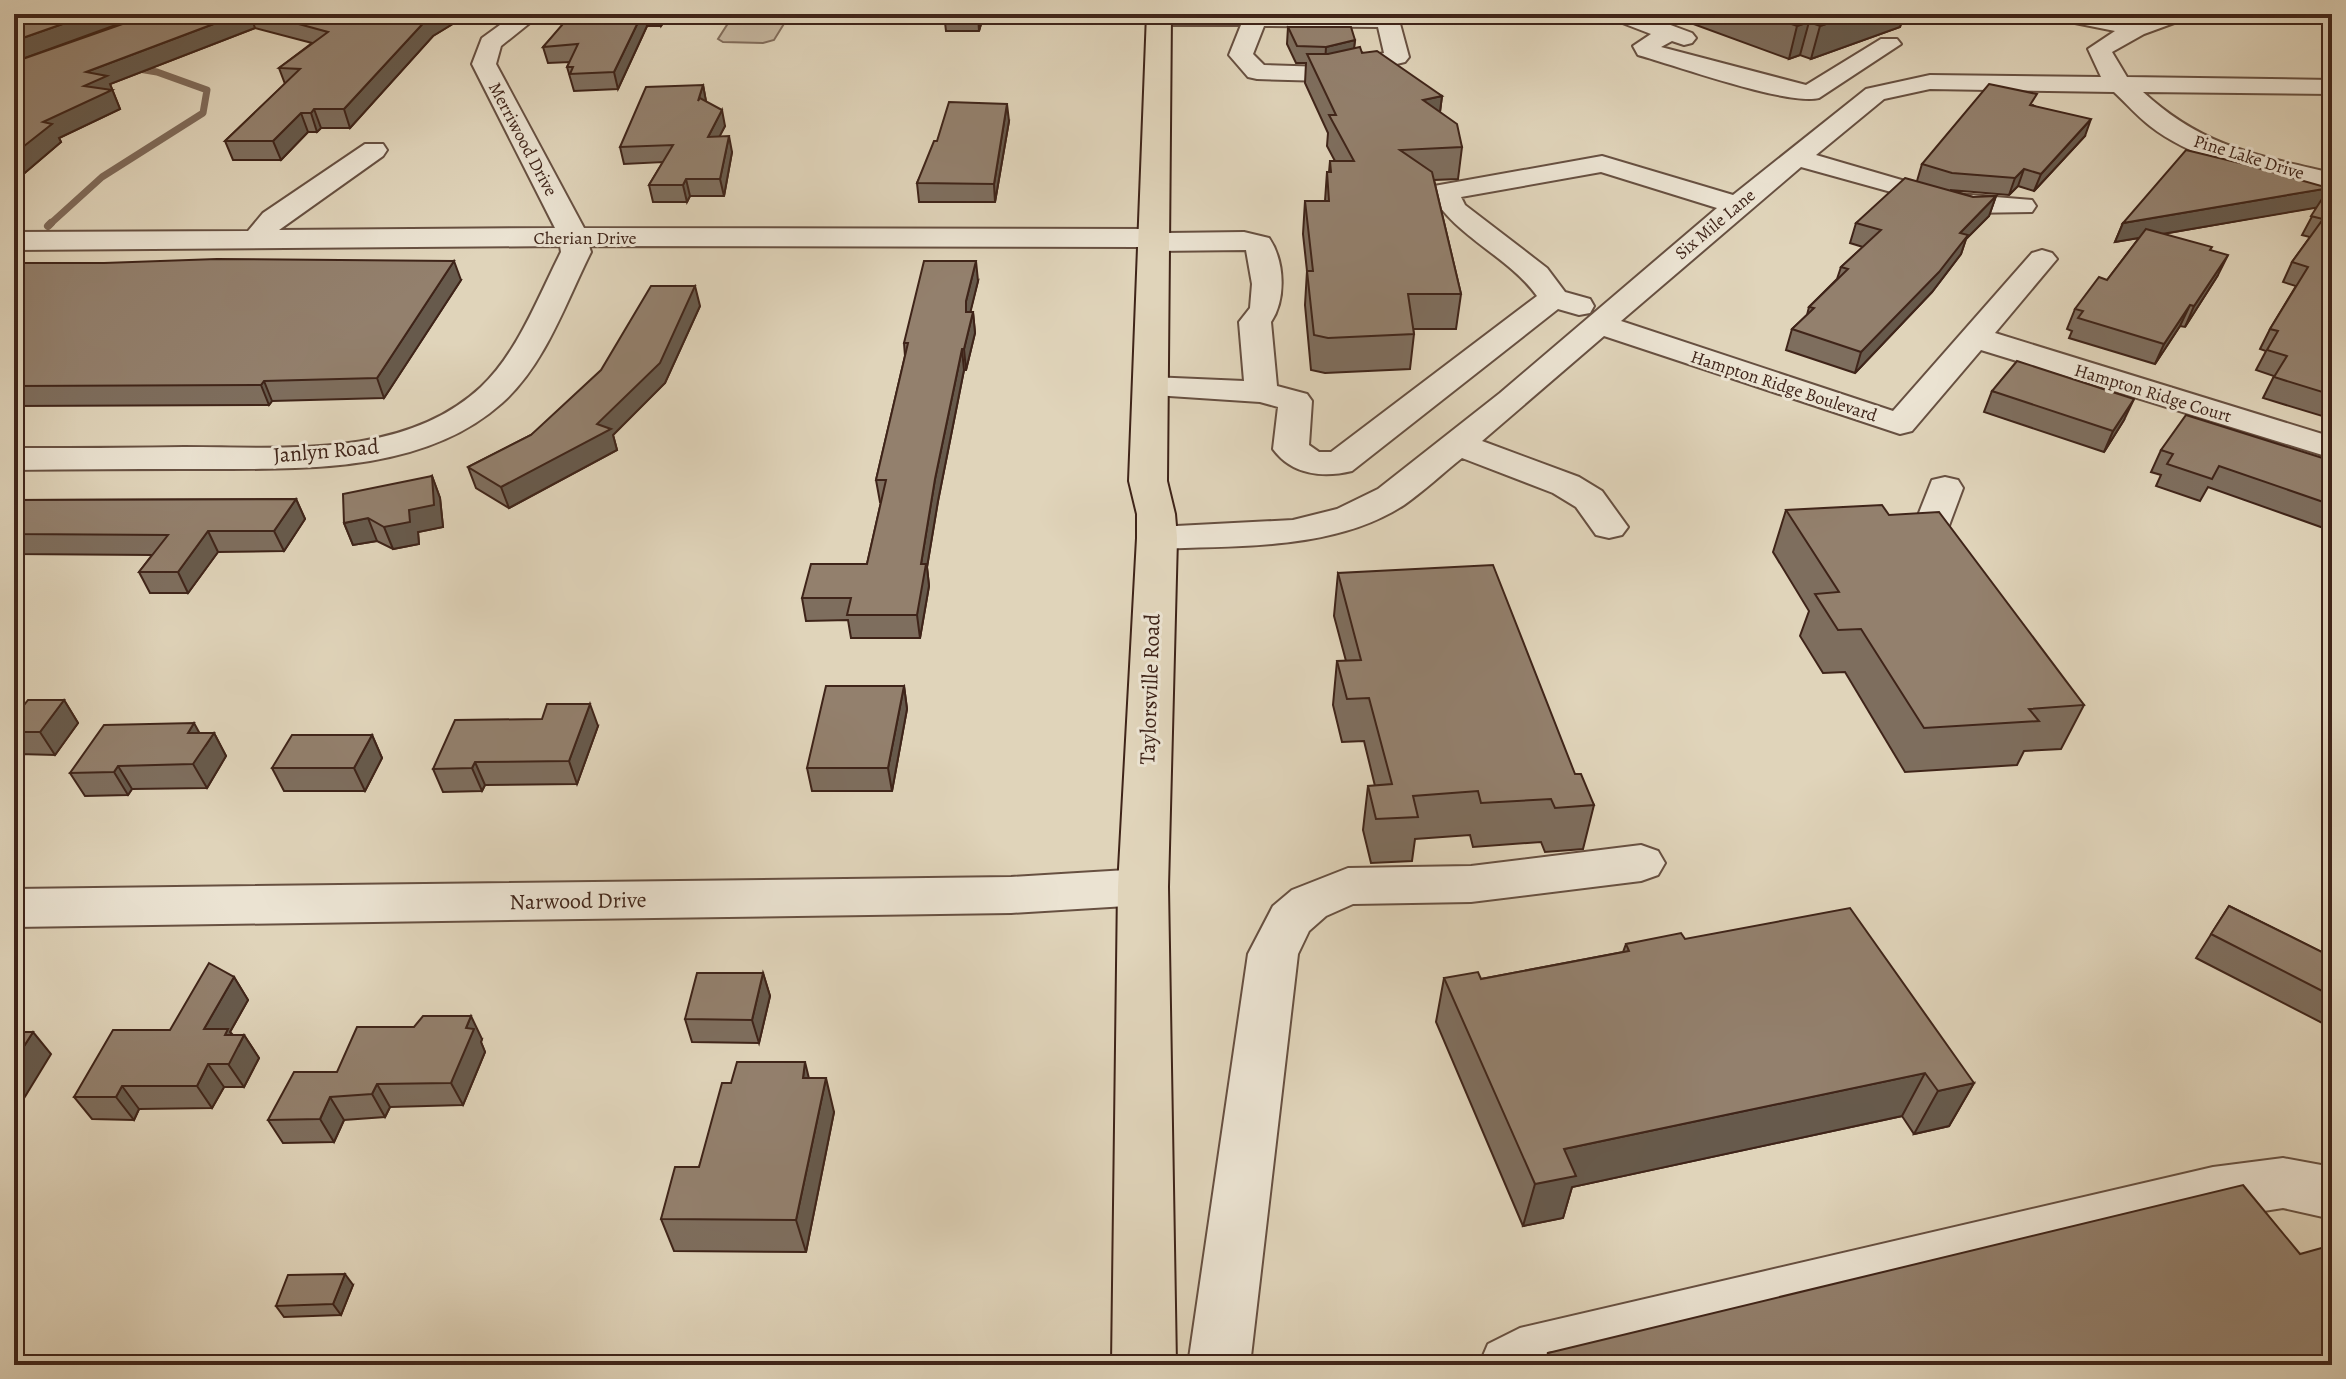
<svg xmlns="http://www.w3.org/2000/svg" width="2346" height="1379" font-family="Alegreya,serif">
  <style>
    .green { fill: #c5b69f; stroke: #826d5c; stroke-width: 2 }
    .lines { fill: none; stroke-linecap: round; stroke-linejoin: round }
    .stream-far1 { stroke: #7f6a59; stroke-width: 7 }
    .stream { stroke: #7f6a59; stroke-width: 8 }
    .minor-casing { stroke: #675041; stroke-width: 4 }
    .major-casing { stroke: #3f2419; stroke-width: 4 }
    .minor { fill: #ebe3d2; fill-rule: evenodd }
    .major { fill: #e0d4ba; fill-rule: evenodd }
    .wall { fill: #7e6e5e; stroke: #3f2419; stroke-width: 2 }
    .shaded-wall { fill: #675a4c; stroke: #3f2419; stroke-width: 2 }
    .building { fill: #93806d; stroke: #3f2419; stroke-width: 2 }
    .labels { text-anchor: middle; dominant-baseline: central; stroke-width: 6; stroke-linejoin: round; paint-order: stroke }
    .far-street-label { font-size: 18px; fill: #3f2419; stroke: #ebe3d2 }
    .street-label { font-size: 22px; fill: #3f2419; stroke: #ebe3d2 }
  </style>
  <rect width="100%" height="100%" fill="#e0d4ba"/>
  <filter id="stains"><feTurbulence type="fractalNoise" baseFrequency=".0025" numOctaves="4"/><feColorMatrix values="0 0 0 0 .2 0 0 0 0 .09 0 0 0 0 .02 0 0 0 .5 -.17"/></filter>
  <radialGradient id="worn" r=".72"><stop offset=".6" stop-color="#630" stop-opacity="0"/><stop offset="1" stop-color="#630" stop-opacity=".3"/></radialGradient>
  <polygon class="green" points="734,14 790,14 774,40 763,43 723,42 718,39"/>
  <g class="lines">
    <polyline class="stream-far1" points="49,225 102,177 203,113 207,90 157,72 133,68"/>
    <polyline class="stream" points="48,226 51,223"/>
    <g class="minor-casing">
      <g id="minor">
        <path d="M515,14H541L501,46L496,64L584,228L1156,229L1167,233L1244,232L1269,238C1285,261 1286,300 1271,322L1277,386L1307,394L1312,401L1309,445L1319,452H1331L1537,296C1507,255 1455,237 1430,192L1434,186L1602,156L1733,195L1866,89L1930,75L2101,77L2088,49L2115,31L2055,19L2052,14H2096L2134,22L2156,14H2188L2185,19L2144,34L2112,52L2127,77L2332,80V94L2143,92C2203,147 2256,155 2332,173V189C2272,175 2200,165 2150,126C2137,116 2126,103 2114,92L1930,89L1884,99L1816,155L1946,193L2032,200L2036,206L2032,212L1967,213L1801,167L1621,321L1893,411L2032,253L2042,250L2052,253L2057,259L1995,333L2332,437V458L1981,350L1912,431L1900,434L1604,336L1482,441L1579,477L1602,491L1628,527L1622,535L1609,538L1596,535L1576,507L1553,493L1462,458C1443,473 1424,491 1404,505C1333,551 1238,545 1157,549L1144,546L1138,538L1144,530L1157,527L1293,520L1337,509L1378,489L1500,393L1717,208L1601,172L1461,197L1465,205L1547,268L1565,292L1590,299L1594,306L1590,313L1579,315L1558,309L1352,471C1323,478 1292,475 1273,449L1278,407L1260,402L1139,394L1134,387L1139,380L1151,377L1244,381L1239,322L1250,308L1252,284L1246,250L1155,251L1144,247L589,246L591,252C566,302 545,365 502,403C418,478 289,468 184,469C127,469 71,469 14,470V448C71,448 128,448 184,447C282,447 404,459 481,387C518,352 538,297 561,252L560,246L14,250V232L248,231L263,213L365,144H383L387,150L383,156L279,230L555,228L472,64L482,38Z"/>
        <path d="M1151,14H1391L1399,20L1409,57L1405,62L1325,81L1257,79L1248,77L1229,55L1241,25H1159L1151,23L1148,18ZM1264,26L1378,27L1384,53L1325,67L1264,65L1253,54Z"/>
        <path d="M1609,14H1641L1692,33L1696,38L1692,43L1684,45L1672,41L1661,47L1806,85L1881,39H1897L1901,44L1819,98C1788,106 1674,65 1638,55L1633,46L1651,34L1612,19Z"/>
        <polygon points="1945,477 1958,480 1963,488 1947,531 1934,534 1921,531 1915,523 1932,480"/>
        <polygon points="1641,845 1658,851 1665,863 1658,875 1641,881 1471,902 1353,904 1326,916 1309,931 1298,954 1250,1365 1188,1365 1248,954 1273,906 1292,890 1348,868 1471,866"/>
        <polygon points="1143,869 1160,874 1167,887 1160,900 1143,905 1011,913 14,927 14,889 1011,877"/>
        <polygon points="2283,1158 2332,1167 2332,1219 2283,1208 2213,1219 1614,1365 1479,1365 1488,1344 1520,1328 2213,1167"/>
      </g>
    </g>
    <g class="major-casing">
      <polygon id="major" points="1147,14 1171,14 1167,481 1175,514 1177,538 1168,887 1176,1365 1112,1365 1118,887 1137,538 1137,514 1129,481"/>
    </g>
    <use href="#minor" class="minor"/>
    <use href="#major" class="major"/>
  </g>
  <g class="wall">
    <polygon points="151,14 469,14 433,36 350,128 321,128 317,132 308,132 281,160 233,160 225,141 285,84 279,68 312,43 255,28 110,84 120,109 59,138 61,142 14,182"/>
    <polygon points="574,14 669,14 661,26 647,26 618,89 574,91 567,67 570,62 548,63 543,47"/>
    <polygon points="944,14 984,14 979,31 946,31"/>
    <polygon points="1666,14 1909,14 1906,22 1901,24 1900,27 1811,59 1800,55 1789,59"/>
    <polygon points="1288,27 1355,40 1354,48 1442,96 1440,112 1462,147 1458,179 1434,180 1461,294 1456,329 1413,329 1414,334 1410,369 1325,373 1311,370 1305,305 1307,271 1303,234 1305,201 1325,201 1327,172 1329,172 1330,161 1335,161 1327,146 1328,133 1305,83 1306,63 1296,63 1287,44"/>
    <polygon points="703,85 706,102 725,126 719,136 732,152 724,196 690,196 687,202 653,202 649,185 663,162 624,164 620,147"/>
    <polygon points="2033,105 2085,136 2034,191 2018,186 2009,195 1950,190 1973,197 1996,196 1989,216 1966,239 1961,254 1932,292 1855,373 1786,350 1792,329 1807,315 1809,307 1837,279 1841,267 1863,247 1850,243 1856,223 1917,181 1922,164"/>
    <polygon points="1009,121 995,202 919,202 917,183 937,141"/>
    <polygon points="2332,189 2332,419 2263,398 2274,376 2256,370 2266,351 2260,349 2270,329 2296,286 2283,282 2292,262 2310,237 2302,235 2317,207 2163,234 2210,250 2218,275 2185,327 2180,326 2155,364 2069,338 2072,331 2067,329 2075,309 2107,280 2139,238 2115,242 2123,223"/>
    <polygon points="14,263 104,263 461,280 384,398 272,401 269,405 14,406"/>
    <polygon points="978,281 970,312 973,312 975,333 966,370 964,370 938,501 927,567 929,586 920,638 851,638 848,620 806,621 802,598 867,564 881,502 880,502 876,480 905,356 904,343"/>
    <polygon points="700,306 665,383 613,435 617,450 509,508 476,488 468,467 531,435"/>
    <polygon points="1992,391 2124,420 2104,452 1984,412"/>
    <polygon points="2161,450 2332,461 2332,531 2208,487 2200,501 2156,486 2161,475 2151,472"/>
    <polygon points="432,476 440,498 443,527 418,532 419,544 393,549 377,541 353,545 344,523"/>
    <polygon points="296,499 305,519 284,551 218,552 188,593 150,593 139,572 152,555 14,554 14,500"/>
    <polygon points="1786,510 1889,515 2084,705 2061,749 2024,751 2017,765 1905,772 1845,672 1823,673 1800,636 1809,611 1773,552"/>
    <polygon points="1338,573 1575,774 1594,805 1583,849 1545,852 1541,842 1473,847 1470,835 1415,839 1412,861 1371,863 1363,830 1368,786 1375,786 1364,741 1342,742 1333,705 1337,661 1346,661 1334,616"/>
    <polygon points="904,686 907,709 892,791 812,791 807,768"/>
    <polygon points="64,700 78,723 55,755 19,754 14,761 14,718"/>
    <polygon points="598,726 577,784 485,785 482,791 443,792 433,769"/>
    <polygon points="199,733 214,733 226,756 207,788 132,789 128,795 85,796 70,773"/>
    <polygon points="372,735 382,758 365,791 284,791 272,768"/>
    <polygon points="2229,906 2332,957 2332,1028 2196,958"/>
    <polygon points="1685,939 1974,1083 1949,1126 1914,1134 1902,1116 1572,1187 1563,1218 1523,1226 1436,1022 1444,978 1481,979 1623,952 1626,944"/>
    <polygon points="763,973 770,996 759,1043 692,1042 685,1019"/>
    <polygon points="234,977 248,1000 230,1032 233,1035 244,1035 259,1058 244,1087 224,1087 212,1108 139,1109 134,1120 92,1119 74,1097 170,1030"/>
    <polygon points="482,1039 481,1042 485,1052 463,1105 390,1107 385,1117 344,1120 334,1142 283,1143 268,1120 337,1072"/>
    <polygon points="809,1078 834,1112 806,1252 674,1251 661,1219 699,1167 731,1083"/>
    <polygon points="2300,1254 2332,1365 1544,1365 1548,1353"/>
    <polygon points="353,1285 341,1315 284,1317 276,1306"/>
  </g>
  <g class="shaded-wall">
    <polygon points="91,14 146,14 14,62 14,41"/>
    <polygon points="240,14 250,14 255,28 110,84 120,109 59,138 61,142 14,182 14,154 43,122 84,86 86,72"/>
    <polygon points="435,14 469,14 433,36 350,128 344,109 427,19"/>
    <polygon points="642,14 645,14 647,26 618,89 614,72"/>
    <polygon points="658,14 669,14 661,26"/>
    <polygon points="978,14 984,14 979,31"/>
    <polygon points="1856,14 1909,14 1906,22 1901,24 1900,27 1811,59 1820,26"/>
    <polygon points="1809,22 1800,55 1789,59 1797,26"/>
    <polygon points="1355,40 1353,57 1325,64 1326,47"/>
    <polygon points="703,85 706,101 702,117 698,101"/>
    <polygon points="1442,96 1438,127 1423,100"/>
    <polygon points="1007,104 1009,121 995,202 994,184"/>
    <polygon points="314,109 321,128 317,132 311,113"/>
    <polygon points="722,110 725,126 711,153 708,137"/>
    <polygon points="301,113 308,132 281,160 273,141"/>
    <polygon points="2091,119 2085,136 2034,191 2041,174"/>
    <polygon points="729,136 732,152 724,196 720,179"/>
    <polygon points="2024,169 2018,186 2009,195 2015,178"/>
    <polygon points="686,179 690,196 687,202 683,185"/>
    <polygon points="2329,188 2320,207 2115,242 2123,223"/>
    <polygon points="1996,196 1989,216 1966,239 1961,254 1932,292 1855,373 1861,352 1960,233"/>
    <polygon points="2228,255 2218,275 2185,327 2194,306"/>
    <polygon points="454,261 461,280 384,398 377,378"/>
    <polygon points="976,261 978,281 968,322 966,312 966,301"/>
    <polygon points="695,286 700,306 665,383 613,435 617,450 509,508 501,487 597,424"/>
    <polygon points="2190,305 2180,326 2155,364 2164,344"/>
    <polygon points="973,312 975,333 966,370 964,349"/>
    <polygon points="962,349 964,370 938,501 927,567 929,586 920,638 917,615 921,564 935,479"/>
    <polygon points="264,381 272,401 269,405 261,385"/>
    <polygon points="2134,399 2124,420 2104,452 2113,431"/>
    <polygon points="432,476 440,498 443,527 418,532 419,544 393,549 384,527 409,510"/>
    <polygon points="296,499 305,519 284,551 274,531"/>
    <polygon points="368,518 377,541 353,545 344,523"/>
    <polygon points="208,531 218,552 188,593 178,572"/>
    <polygon points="904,686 907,709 892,791 888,768"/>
    <polygon points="64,700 78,723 55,755 40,732"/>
    <polygon points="590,704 598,726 577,784 569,761"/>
    <polygon points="194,723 206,745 214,733 226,756 207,788 193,764 188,733"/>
    <polygon points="372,735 382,758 365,791 354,768"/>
    <polygon points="14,747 19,754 14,761"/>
    <polygon points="475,762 485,785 482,791 472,768"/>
    <polygon points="118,766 132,789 128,795 114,772"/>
    <polygon points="763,973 770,996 759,1043 752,1020"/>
    <polygon points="234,977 248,1000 230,1032 239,1045 244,1035 259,1058 244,1087 204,1029"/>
    <polygon points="471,1016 482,1039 481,1042 485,1052 463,1105 451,1083 466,1028"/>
    <polygon points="33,1032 51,1054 15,1113 14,1111 14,1062"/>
    <polygon points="805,1062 813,1095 803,1078"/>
    <polygon points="208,1064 224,1087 212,1108 197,1086"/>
    <polygon points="1925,1073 1902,1116 1572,1187 1563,1218 1523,1226 1535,1184 1564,1149"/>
    <polygon points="826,1078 834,1112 806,1252 796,1220"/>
    <polygon points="1974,1083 1949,1126 1914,1134 1938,1091"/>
    <polygon points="377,1084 390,1107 385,1117 372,1094"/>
    <polygon points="122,1086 139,1109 134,1120 116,1097"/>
    <polygon points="330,1097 344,1120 334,1142 320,1119"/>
    <polygon points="345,1274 353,1285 341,1315 333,1304"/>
  </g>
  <g class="building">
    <polygon points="14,14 91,14 14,41"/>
    <polygon points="151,14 240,14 86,72 107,76 84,86 112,90 43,122 52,124 14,154 14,62"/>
    <polygon points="262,14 435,14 427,19 344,109 314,109 311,113 301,113 273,141 225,141 300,69 279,68 328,32"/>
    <polygon points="574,14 642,14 614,72 570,74 573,67 567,67 578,44 543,47 568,18"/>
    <polygon points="1762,14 1856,14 1820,26 1809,22 1797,26"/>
    <polygon points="1288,27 1351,27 1355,40 1326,47 1297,46"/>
    <polygon points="1360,47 1362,53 1377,51 1442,96 1423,100 1457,124 1462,147 1400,150 1432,172 1461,294 1408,294 1414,334 1328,338 1314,335 1307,271 1313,271 1305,201 1329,201 1327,172 1331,172 1330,161 1354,161 1329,115 1336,115 1307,54 1328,54"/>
    <polygon points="1989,84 2037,94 2030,105 2091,119 2041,174 2024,169 2015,178 1952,173 1922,164"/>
    <polygon points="703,85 698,101 700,98 722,110 708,137 729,136 720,179 686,179 683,185 649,185 673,145 620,147 646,87"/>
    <polygon points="949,102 1007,104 994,184 917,183 934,141 937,141"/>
    <polygon points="2186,150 2244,164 2332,189 2332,395 2274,377 2287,356 2267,350 2278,331 2270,329 2308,267 2292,262 2323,219 2311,216 2329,188 2123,223"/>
    <polygon points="1905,178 1973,197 1996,196 1960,233 1968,235 1939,272 1861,352 1792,329 1814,308 1809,307 1848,269 1841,267 1881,230 1856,223"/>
    <polygon points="2146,229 2212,247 2210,250 2228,255 2194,306 2190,305 2164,344 2078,318 2083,311 2075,309 2099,277 2107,280"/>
    <polygon points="217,259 454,261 377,378 264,381 261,385 14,386 14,263 104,263"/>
    <polygon points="924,261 976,261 966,301 966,312 973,312 964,349 962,349 935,479 921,564 926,564 917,615 847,615 851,598 802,598 811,564 867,564 886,480 876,480 908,343 904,343"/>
    <polygon points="651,286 695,286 660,363 597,424 611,429 501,487 468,467 531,435 601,370"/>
    <polygon points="2017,361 2134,399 2113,431 1992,391"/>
    <polygon points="2186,415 2332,461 2332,505 2219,466 2212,479 2167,464 2173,454 2161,450"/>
    <polygon points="432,476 434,505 409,510 410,522 384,527 368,518 344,523 343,494"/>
    <polygon points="296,499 274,531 208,531 178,572 139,572 168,535 14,534 14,500"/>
    <polygon points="1882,505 1889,515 1939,512 2084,705 2029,709 2039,721 1924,728 1861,629 1838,630 1815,594 1839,592 1786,510"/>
    <polygon points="1493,565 1575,774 1581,774 1594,805 1555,808 1551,799 1481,803 1478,791 1413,796 1418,817 1376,819 1368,786 1392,784 1369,698 1347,699 1337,661 1361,660 1338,573"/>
    <polygon points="826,686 904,686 888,768 807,768"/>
    <polygon points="28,700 64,700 40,732 14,732 14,718"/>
    <polygon points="547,704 590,704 569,761 475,762 472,768 433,769 455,720 542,719"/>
    <polygon points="194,723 188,733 214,733 193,764 118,766 114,772 70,773 104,725"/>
    <polygon points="292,735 372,735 354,768 272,768"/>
    <polygon points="2229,906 2332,957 2332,996 2211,934"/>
    <polygon points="1850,908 1974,1083 1938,1091 1925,1073 1564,1149 1576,1176 1535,1184 1444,978 1478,972 1481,979 1629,951 1626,944 1681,933 1685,939"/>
    <polygon points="209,963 234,977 204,1029 228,1029 225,1035 244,1035 229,1064 208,1064 197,1086 122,1086 116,1097 74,1097 113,1030 170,1030"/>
    <polygon points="697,973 763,973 752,1020 685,1019"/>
    <polygon points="423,1016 471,1016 466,1028 474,1029 451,1083 377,1084 372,1094 330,1097 320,1119 268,1120 294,1072 337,1072 357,1027 414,1027"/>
    <polygon points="14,1032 33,1032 14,1062"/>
    <polygon points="737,1062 805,1062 803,1078 826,1078 796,1220 661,1219 675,1167 699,1167 722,1083 731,1083"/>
    <polygon points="2243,1185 2300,1254 2332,1245 2332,1365 1552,1365 1548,1353"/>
    <polygon points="345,1274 333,1304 276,1306 288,1275"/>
  </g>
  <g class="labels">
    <g class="far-street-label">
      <text transform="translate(523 139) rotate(62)">Merriwood Drive</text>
      <text transform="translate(2249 157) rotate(17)">Pine Lake Drive</text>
      <text transform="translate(1715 224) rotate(-40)">Six Mile Lane</text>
      <text x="585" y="238">Cherian Drive</text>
      <text transform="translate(1784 386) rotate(18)">Hampton Ridge Boulevard</text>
      <text transform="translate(2153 393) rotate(17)">Hampton Ridge Court</text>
    </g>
    <g class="street-label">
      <text transform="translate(326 451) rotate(-5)">Janlyn Road</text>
      <text transform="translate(1150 689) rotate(-88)">Taylorsville Road</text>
      <text transform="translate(578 901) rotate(-1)">Narwood Drive</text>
    </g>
  </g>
  <rect width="2346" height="1379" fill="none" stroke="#e0d4ba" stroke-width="48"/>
  <rect x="16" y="16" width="2314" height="1347" fill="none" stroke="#3f2419" stroke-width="4"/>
  <rect x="24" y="24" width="2298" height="1331" fill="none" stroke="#3f2419" stroke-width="2"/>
  <rect width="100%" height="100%" filter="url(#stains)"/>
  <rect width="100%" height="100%" fill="url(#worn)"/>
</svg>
